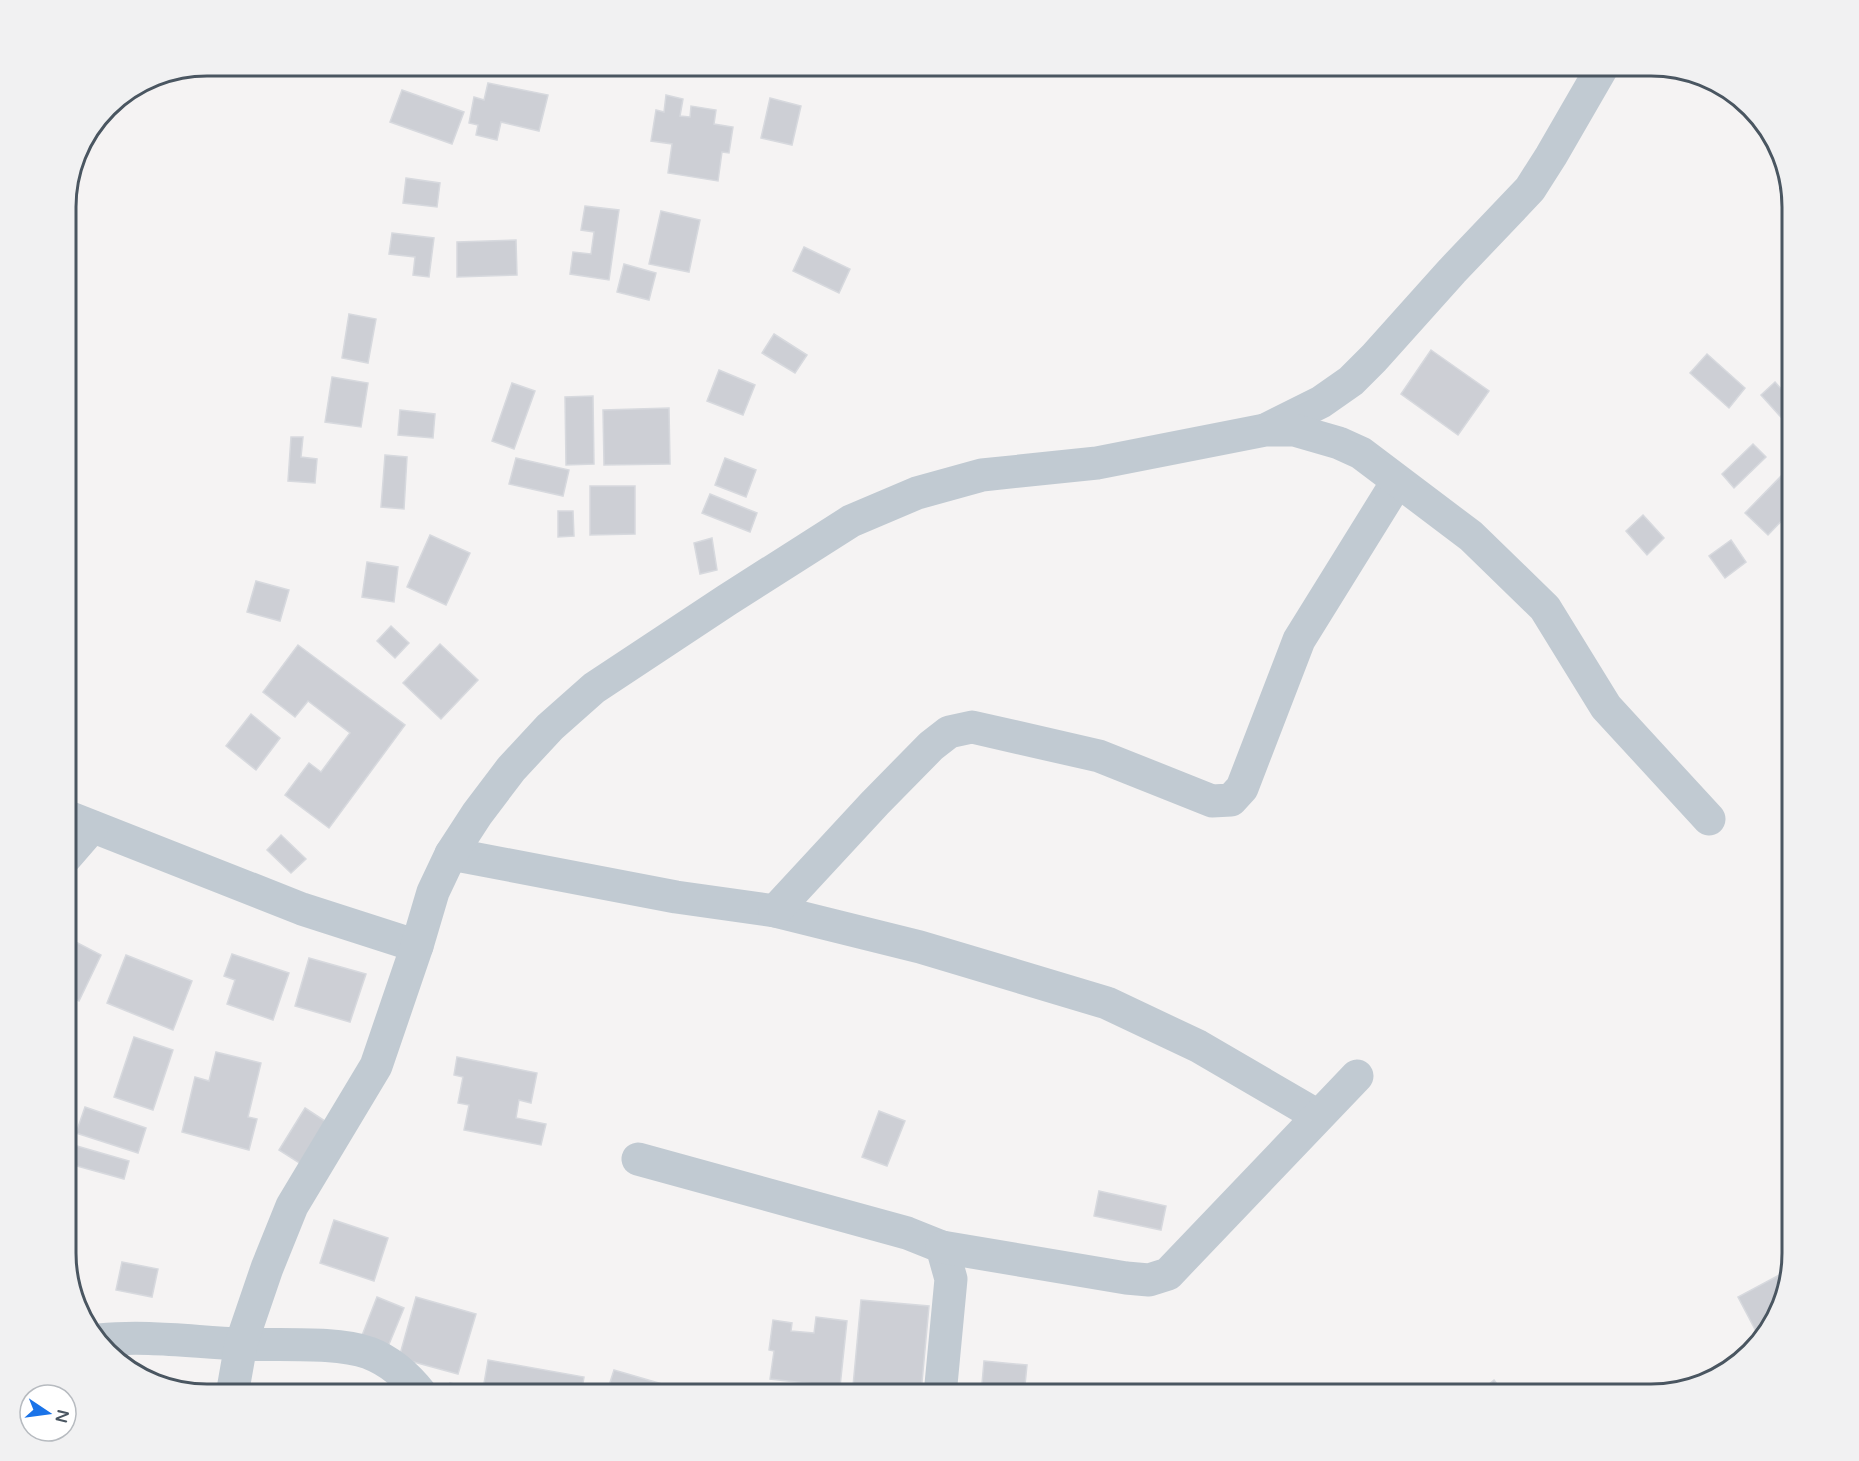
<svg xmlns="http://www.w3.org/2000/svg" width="1859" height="1461" font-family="'Varela Round',sans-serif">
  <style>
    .building { fill: #cdcfd5; stroke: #d7d9de; stroke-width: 1.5 }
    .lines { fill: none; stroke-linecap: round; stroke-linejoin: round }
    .minor { stroke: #c1cad2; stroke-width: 33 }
    .rim { fill: none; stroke: #4a5661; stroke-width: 3 }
  </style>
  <rect width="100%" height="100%" fill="#f5f3f3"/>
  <g class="building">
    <polygon points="588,66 619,66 619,73 589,75"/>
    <polygon points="488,83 548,95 539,131 501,122 497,140 476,135 478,125 469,123 474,97 484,100"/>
    <polygon points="402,90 464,112 452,144 390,122"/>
    <polygon points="666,95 683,99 680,116 690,117 691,106 716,110 714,124 733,127 729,153 722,152 718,181 668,173 672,144 651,141 656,110 664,112"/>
    <polygon points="770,98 801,106 792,145 761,138"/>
    <polygon points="406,178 440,183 437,207 403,203"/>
    <polygon points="585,206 619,210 609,280 570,274 573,252 591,254 594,232 581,230"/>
    <polygon points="661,211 700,220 689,272 649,264"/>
    <polygon points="392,233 434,238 429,277 413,275 415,257 389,254"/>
    <polygon points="516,240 517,275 457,277 457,242"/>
    <polygon points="804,247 850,269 839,293 793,271"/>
    <polygon points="624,264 656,273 649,300 617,292"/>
    <polygon points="349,314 376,319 368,363 342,358"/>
    <polygon points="774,334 807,355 795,373 762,353"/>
    <polygon points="1431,350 1489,391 1458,435 1401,394"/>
    <polygon points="1707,354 1745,388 1729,408 1690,373"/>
    <polygon points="719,370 755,385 743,415 707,401"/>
    <polygon points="332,377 368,383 361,427 325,422"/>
    <polygon points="1775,382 1793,402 1793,422 1789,426 1761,395"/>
    <polygon points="512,383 535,391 514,449 492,441"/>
    <polygon points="593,396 594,464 566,465 565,397"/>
    <polygon points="669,408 670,464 604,465 603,410"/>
    <polygon points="400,410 435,414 433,438 398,435"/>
    <polygon points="291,437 303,437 301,457 317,459 315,483 288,481"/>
    <polygon points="1753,444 1766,457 1734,488 1722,474"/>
    <polygon points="385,455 407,457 404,509 381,507"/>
    <polygon points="516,458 569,470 563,496 509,484"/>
    <polygon points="725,458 756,470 746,497 715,485"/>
    <polygon points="1786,471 1793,478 1793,509 1768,535 1745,513"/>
    <polygon points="590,486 635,486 635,534 590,535"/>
    <polygon points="710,494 757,513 750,532 702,513"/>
    <polygon points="558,511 573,511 574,536 558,537"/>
    <polygon points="1643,515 1664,538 1647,555 1626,531"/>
    <polygon points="430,535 470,553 446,605 407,587"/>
    <polygon points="712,538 717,570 700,574 694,543"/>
    <polygon points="1731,540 1746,562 1725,578 1709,556"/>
    <polygon points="367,562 398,567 394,602 362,597"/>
    <polygon points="256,581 289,590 280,621 247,612"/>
    <polygon points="391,626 409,643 395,658 377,641"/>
    <polygon points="440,644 478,680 441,719 403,683"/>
    <polygon points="298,645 405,725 329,828 285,795 309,763 321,772 350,733 308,701 295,717 263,692"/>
    <polygon points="251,714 280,738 256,770 226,746"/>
    <polygon points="281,835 306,859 291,873 267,850"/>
    <polygon points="66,937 101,955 79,1001 66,994"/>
    <polygon points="232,954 289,973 273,1020 227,1004 235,980 224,976"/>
    <polygon points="126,955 192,981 173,1030 107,1003"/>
    <polygon points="309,958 366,974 350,1022 295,1006"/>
    <polygon points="134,1037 173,1050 153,1110 114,1097"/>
    <polygon points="216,1052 261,1063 248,1117 257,1119 249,1150 182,1132 195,1077 209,1081"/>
    <polygon points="457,1057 537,1073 531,1103 519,1100 516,1118 546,1124 541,1145 464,1130 469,1105 458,1103 463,1077 454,1075"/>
    <polygon points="85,1107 146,1128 138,1153 76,1133"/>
    <polygon points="305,1108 328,1123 301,1164 279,1150"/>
    <polygon points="879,1111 905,1121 887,1166 862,1157"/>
    <polygon points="70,1144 129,1161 124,1179 66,1163"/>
    <polygon points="1099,1191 1166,1206 1161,1230 1094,1216"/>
    <polygon points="334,1220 388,1238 374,1281 320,1263"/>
    <polygon points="122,1262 158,1269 152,1297 116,1290"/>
    <polygon points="1781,1274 1787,1285 1782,1307 1769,1329 1758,1335 1738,1297"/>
    <polygon points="377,1297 404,1308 387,1349 361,1338"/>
    <polygon points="416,1297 476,1314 458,1374 399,1358"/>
    <polygon points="861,1300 929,1306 921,1393 901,1390 901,1395 870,1395 871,1388 853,1386"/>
    <polygon points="816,1317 847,1321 840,1387 770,1379 774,1351 769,1350 773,1320 792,1323 791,1331 814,1333"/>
    <polygon points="488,1360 584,1377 581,1395 482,1395"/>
    <polygon points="984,1361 1027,1365 1024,1395 981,1395"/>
    <polygon points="614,1370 676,1388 674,1395 606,1395"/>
    <polygon points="1494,1380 1505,1395 1476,1395"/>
    <polygon points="450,1383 467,1387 466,1395 448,1395"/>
  </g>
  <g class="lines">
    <g class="minor">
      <polyline points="1267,429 1321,402 1351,381 1374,358 1452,271 1530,189 1551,156 1603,66"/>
      <polyline points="66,816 302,909 417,946"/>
      <polyline points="451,854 676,897 775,911 920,947 1107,1003 1198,1046 1318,1116"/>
      <polyline points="66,857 92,827"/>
      <polyline points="775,911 875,803 931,746 949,732 972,727 1099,756 1212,801 1231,800 1242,788 1299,640 1397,482"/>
      <polyline points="638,1159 907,1233 942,1247 951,1279 940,1395"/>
      <polyline points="942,1247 1126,1278 1149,1280 1168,1274 1357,1076"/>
      <path d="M99,1340C147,1335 193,1342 241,1344C278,1346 335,1341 369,1353C390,1361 408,1377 422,1395"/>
      <polyline points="232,1395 241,1344 267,1268 292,1206 376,1066 417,946 433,892 451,854 477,814 511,769 550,727 594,688 727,600 851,521 917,493 982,475 1097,463 1265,430 1294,430 1339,443 1361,453 1471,536 1545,608 1606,707 1709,819"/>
    </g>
  </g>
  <path d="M0 0H1859V1461H0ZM207 76H1651A131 131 0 0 1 1782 207V1253A131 131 0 0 1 1651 1384H207A131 131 0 0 1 76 1253V207A131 131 0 0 1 207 76Z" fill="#f1f1f2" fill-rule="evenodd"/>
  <path class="rim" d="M207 76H1651A131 131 0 0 1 1782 207V1253A131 131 0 0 1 1651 1384H207A131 131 0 0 1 76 1253V207A131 131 0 0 1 207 76Z"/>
  <g transform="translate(48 1413) rotate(103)"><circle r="28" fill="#ffffff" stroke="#b7bbc0" stroke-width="1.5"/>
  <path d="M0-4.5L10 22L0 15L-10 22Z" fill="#1a73e8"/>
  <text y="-9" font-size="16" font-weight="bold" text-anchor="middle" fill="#4a5661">N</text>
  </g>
</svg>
